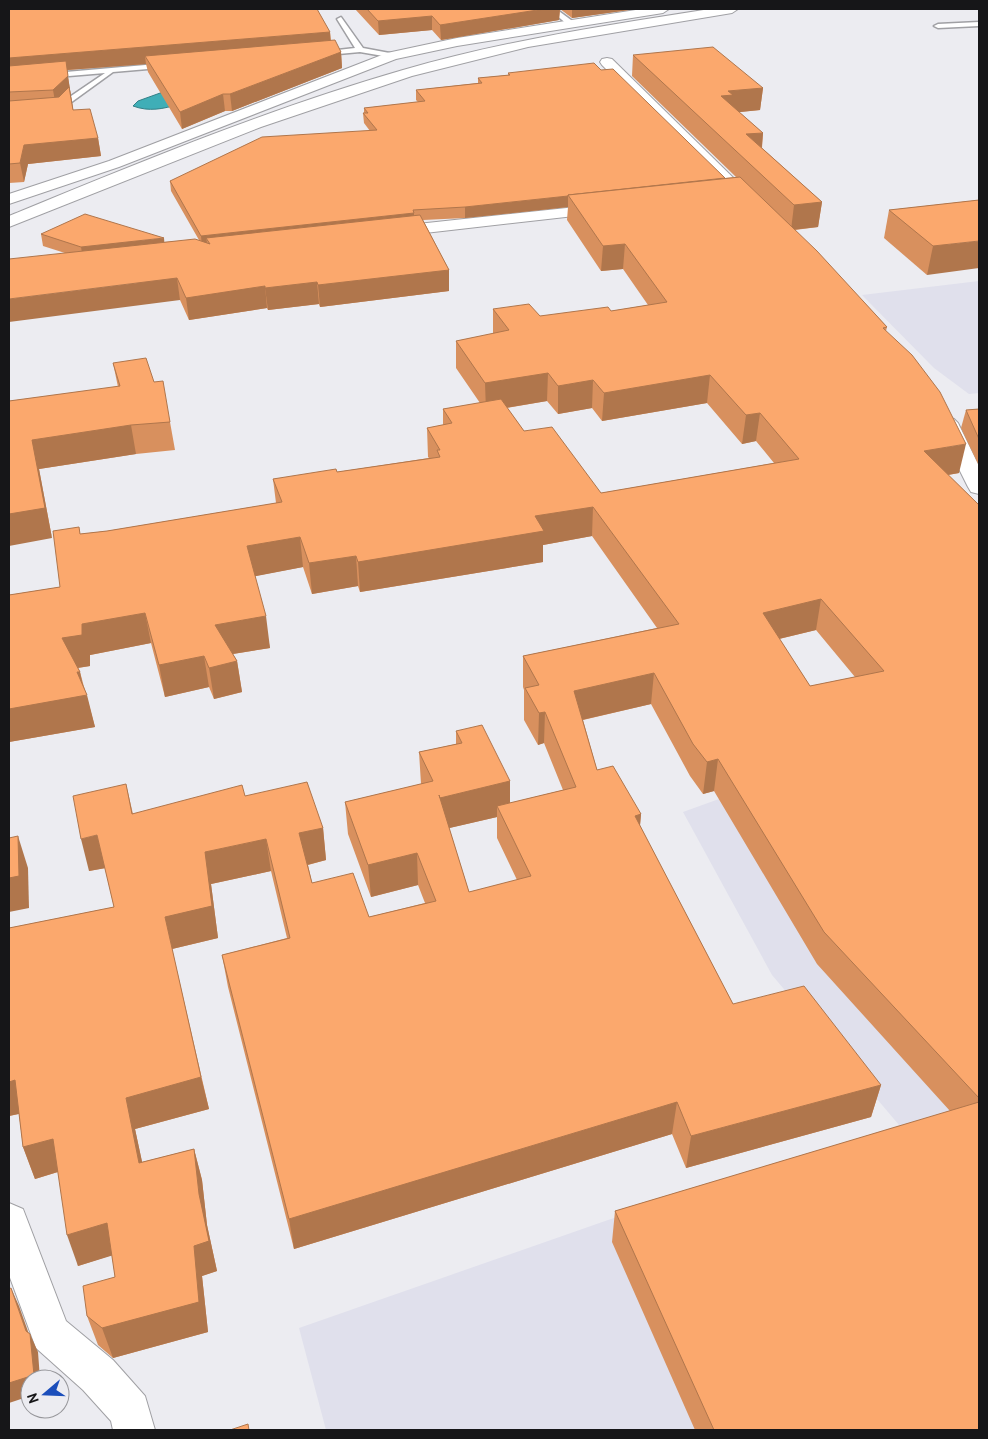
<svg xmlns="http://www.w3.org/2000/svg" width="988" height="1439" font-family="'PT Sans',sans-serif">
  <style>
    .built { fill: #e0e0ec }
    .water { fill: #3faeb7; stroke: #338087 }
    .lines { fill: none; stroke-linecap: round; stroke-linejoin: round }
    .lane-casing { stroke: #a0a0a4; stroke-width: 3 }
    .street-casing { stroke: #a0a0a4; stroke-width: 2 }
    .primary-casing { stroke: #a0a0a4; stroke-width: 2 }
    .lane { fill: #fff; fill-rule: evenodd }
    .street { fill: #fff; fill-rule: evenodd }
    .primary { fill: #fff; fill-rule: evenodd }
    .wall { fill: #d8905e; fill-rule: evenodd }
    .shaded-wall { fill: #b0764c }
    .building { fill: #fba86d; stroke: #b0764c; fill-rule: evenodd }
  </style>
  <rect width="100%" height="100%" fill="#ececf1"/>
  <g class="built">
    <polygon points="979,281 979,393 969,394 934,368 862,295"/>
    <polygon points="964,746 979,1430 326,1430 299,1328 608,1220 899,1125 772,975 683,812 730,795"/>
  </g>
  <path class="water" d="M174,88L180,104C163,109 149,112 133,106L138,101Z"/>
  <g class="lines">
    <g class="lane-casing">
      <g id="lane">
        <polygon points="549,9 556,9 575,23 568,25"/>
        <polygon points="341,17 363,48 395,54 395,58 360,52 317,56 317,52 320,52 355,48 337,19"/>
        <polygon points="979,22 979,26 938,28 934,26 938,24"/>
        <polygon points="168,63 171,63 171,67 113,72 55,114 52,113 52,109 105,73 9,81 9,77"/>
      </g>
    </g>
    <g class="street-casing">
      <g id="street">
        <polygon points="642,9 669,9 663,13 457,46 396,59 119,167 9,204 9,194 109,161 387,53 457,38"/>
        <polygon points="607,58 612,59 758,202 760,205 758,208 746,208 602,65 600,62 602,59"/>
        <polygon points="604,204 610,206 612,209 610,212 390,237 384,236 382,232 384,228 390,227"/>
        <polygon points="947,417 954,419 958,423 979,466 979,494 971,492 968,487 936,423 940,419"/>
        <polygon points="9,1203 23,1209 66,1321 113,1360 145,1396 155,1430 113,1430 111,1421 83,1390 36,1348 9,1275"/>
      </g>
    </g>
    <g class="primary-casing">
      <path id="primary" d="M710,9H738L732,13L528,47L412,76L261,127L9,227V216C138,163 268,109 403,70C503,41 607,25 710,9Z"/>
    </g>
    <use href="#lane" class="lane"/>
    <use href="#street" class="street"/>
    <use href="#primary" class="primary"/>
  </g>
  <g class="wall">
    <polygon points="9,9 330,32 331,41 341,52 342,68 232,111 225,111 182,129 148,72 146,64 67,70 73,110 98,138 101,156 28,164 24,182 9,183"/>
    <polygon points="355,9 636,9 572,18 560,9 559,20 441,40 432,30 379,35"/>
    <path d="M633,55L763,88L760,110L739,112L763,133L762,148L822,202L818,227L795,230L887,327L886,331L959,473L948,475L979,505V1430H695L612,1242L615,1211L950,1111L817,964L714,791L703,794L690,776L651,704L583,720L597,770L641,814L640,826L733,1004L881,1085L871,1117L686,1168L672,1134L294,1249L228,987L222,955L287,938L271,871L211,884L218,938L172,949L209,1109L135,1129L142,1162L194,1149L202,1180L207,1225L217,1271L202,1276L208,1332L113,1358L98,1345L87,1316L115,1277L112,1255L78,1266L58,1172L35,1179L23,1147L19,1114L9,1116V928L114,907L105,868L89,871L126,784L133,814L245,796L323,828L326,860L308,865L312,883L369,917L425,903L418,885L371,897L348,834L345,802L421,784L419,752L456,744V731L510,781V803L563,790L544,743L538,745L524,720V690L523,687V656L657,628L592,536L543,545V562L360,592L358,586L312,594L303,567L255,576L270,648L233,654L237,661L242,692L214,699L209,687L165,697L151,643L90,655V666L78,668L80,672L95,727L9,742V595L60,587L79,527L80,534L107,531L276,503L273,479L337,472L429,458L428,457L427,428L443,425V409L480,403L456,368V341L493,334V309L540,316L611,311L648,305L623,269L601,271L567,220L568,207L465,218L423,220L449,270V291L320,307L319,304L268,310L267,308L189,320L180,300L65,253L43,246L41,234L164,242L199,240L171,191L170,181L370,131L364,123L363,113H364V108L418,102L416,100V90L478,83V78L508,75V73L601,70L725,178L736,177L632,76ZM547,401L558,414L592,408L602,421L707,403L742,444L756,441L774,463L601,493L524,431L507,408ZM816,630L855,677L810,686L779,639ZM497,817V838L517,880L469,892L449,828Z"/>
    <polygon points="979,200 927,275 884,238 889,210"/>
    <polygon points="113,363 154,382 170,422 175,450 136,454 39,469 52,538 9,401 118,387"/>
    <polygon points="979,409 979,466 961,428 966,410"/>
  </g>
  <g class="shaded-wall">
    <polygon points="544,9 560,9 559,20 441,40 440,25"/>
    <polygon points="572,9 636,9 572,18"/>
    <polygon points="432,16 432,30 379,35 378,21"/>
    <polygon points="330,32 331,48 145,56 146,64 67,70 76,128 56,107 53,90 9,75 9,58"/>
    <polygon points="341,52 342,68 232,111 230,94"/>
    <polygon points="763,88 760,110 731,113 721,96 728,91"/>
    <polygon points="223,94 225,111 182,129 180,112"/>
    <polygon points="763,133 761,156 746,134"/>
    <polygon points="98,138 101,156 28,164 24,182 20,163 24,145"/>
    <polygon points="568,196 568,207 465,218 465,207"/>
    <polygon points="822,202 818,227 791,230 794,205"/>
    <polygon points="414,213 414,223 210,244 206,238 208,246 202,246 201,236"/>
    <polygon points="164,238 165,250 83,259 81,247"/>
    <polygon points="979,241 979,268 927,275 933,246"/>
    <polygon points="625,244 623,269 601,271 603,246"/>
    <polygon points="449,270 449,291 320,307 318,285"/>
    <polygon points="177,278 180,300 9,322 9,299"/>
    <polygon points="317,282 319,304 268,310 265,288"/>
    <polygon points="265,286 267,308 189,320 186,298"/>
    <polygon points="548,373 547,401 486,411 485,383"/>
    <polygon points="710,375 707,403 602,421 604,393"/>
    <polygon points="593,380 592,408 558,414 558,386"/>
    <polygon points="760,413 756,441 742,444 746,415"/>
    <polygon points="131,425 136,454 39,469 52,538 9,546 9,514 32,440"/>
    <polygon points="966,444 959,473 918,480 924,451"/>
    <polygon points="593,507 592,536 543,545 543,562 360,592 358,562 535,516"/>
    <polygon points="300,537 303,567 251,577 247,546"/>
    <polygon points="356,556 358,586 312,594 309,563"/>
    <polygon points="821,599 816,630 758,644 763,613"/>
    <polygon points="145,613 151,643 90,655 90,666 70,669 62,638 82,624"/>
    <polygon points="266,616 270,648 220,656 215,625"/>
    <polygon points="204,656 209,687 165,697 159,665"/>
    <polygon points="237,661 242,692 214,699 209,668"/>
    <polygon points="77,672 80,672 85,696 87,695 95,727 9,742 9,709"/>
    <polygon points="654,673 651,704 573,722 574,691"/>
    <polygon points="545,712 544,743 538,745 539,713"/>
    <polygon points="718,759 714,791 703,794 707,762"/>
    <polygon points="510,781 510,813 497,806 497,817 441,830 440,798"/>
    <polygon points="641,814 638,846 635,816"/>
    <polygon points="323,828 326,860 303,866 299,833"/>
    <polygon points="97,835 106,868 89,871 81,839"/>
    <polygon points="18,836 28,868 29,908 9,912 9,878"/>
    <polygon points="266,839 271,871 211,884 218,938 172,949 165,917 205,852"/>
    <polygon points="417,853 418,885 371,897 368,865"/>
    <polygon points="201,1077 209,1109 135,1129 149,1194 139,1163 126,1098"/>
    <polygon points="15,1080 27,1112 9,1116 9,1082"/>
    <polygon points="881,1085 871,1117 686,1168 691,1136"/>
    <polygon points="677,1102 672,1134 294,1249 289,1219"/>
    <polygon points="53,1139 64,1170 35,1179 23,1147"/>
    <polygon points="194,1149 202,1180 207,1225 217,1271 202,1276 208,1332 113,1358 102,1328 194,1246 199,1194"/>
    <polygon points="107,1223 117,1254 78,1266 67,1235"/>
    <polygon points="11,1288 19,1306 30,1337 30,1334 38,1352 40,1379 30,1379 30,1396 9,1403 9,1383 26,1331"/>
  </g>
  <g class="building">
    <polygon points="9,9 317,9 330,32 9,58"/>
    <polygon points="367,9 544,9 440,25 432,16 378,21"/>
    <polygon points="335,40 341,52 230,94 223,94 180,112 145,56"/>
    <polygon points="713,47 763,88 728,91 733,95 721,96 763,133 746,134 822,202 794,205 633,55"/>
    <polygon points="66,61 68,76 53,90 9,92 9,66"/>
    <polygon points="594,63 601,70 613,69 725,178 568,195 568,196 465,207 413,210 414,213 201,236 170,181 262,137 377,130 363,113 368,113 364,108 425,101 416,90 482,83 478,78 510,75 508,73"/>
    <polygon points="69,87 73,110 90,109 98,138 24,145 20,163 9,164 9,101 59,97"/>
    <path d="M740,177L817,251L887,327L883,328L912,355L940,392L966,444L924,451L979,505V1098L824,932L718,759L707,762L693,744L654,673L574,691L597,770L613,766L641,814L635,816L733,1004L804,986L881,1085L691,1136L677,1102L289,1219L222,955L290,938L266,839L205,852L212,906L165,917L201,1077L126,1098L139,1163L194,1149L199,1194L209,1241L194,1246L199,1302L102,1328L87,1316L83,1286L115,1277L107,1223L67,1235L53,1139L23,1147L15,1080L9,1082V928L114,907L97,835L81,839L73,796L126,784L132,814L242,785L245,796L307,782L323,828L299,833L312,883L353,873L369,917L436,901L417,853L368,865L345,802L433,781L419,752L462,743L456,731L482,725L510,781L440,798L439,795L469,892L531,876L497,806L576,787L545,712L539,713L525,688L539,685L523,656L679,624L593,507L535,516L544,531L358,562L356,556L309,563L300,537L247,546L266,616L215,625L237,661L209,668L204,656L159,665L145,613L82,624V635L62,638L80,672H77L87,695L9,709V595L60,587L53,531L79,527L80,534L107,531L282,502L273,479L336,469L337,472L440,457L437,450H440L427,428L452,423L443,409L501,399L524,431L552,427L601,493L799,459L760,413L746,415L710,375L604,393L593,380L558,386L548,373L485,383L456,341L509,330L493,309L529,304L540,316L608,307L611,311L667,302L625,244L603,246L568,195ZM821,599L884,671L810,686L763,613Z"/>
    <polygon points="979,200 979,241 933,246 889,210"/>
    <polygon points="85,214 164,238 81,247 41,234"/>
    <polygon points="420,215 449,270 318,285 317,282 265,288 265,286 186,298 177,278 9,299 9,259 195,239 210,244 206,238"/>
    <polygon points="146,358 154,382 163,381 170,422 131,425 32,440 45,508 9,514 9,401 120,386 113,363"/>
    <polygon points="979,409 979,439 966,410"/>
    <polygon points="18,836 19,876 9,878 9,838"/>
    <polygon points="979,1102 979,1430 714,1430 615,1211"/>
    <polygon points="11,1288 26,1331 30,1334 34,1375 9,1383 9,1289"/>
    <polygon points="248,1424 249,1430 230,1430"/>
  </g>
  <rect width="988" height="1439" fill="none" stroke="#161618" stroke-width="20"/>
  <g transform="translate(45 1394) rotate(251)"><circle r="24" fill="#ececf1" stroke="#96969a"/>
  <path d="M0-4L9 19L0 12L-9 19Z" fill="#1b4ebb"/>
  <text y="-8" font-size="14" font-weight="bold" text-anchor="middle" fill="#161618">N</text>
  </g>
</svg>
